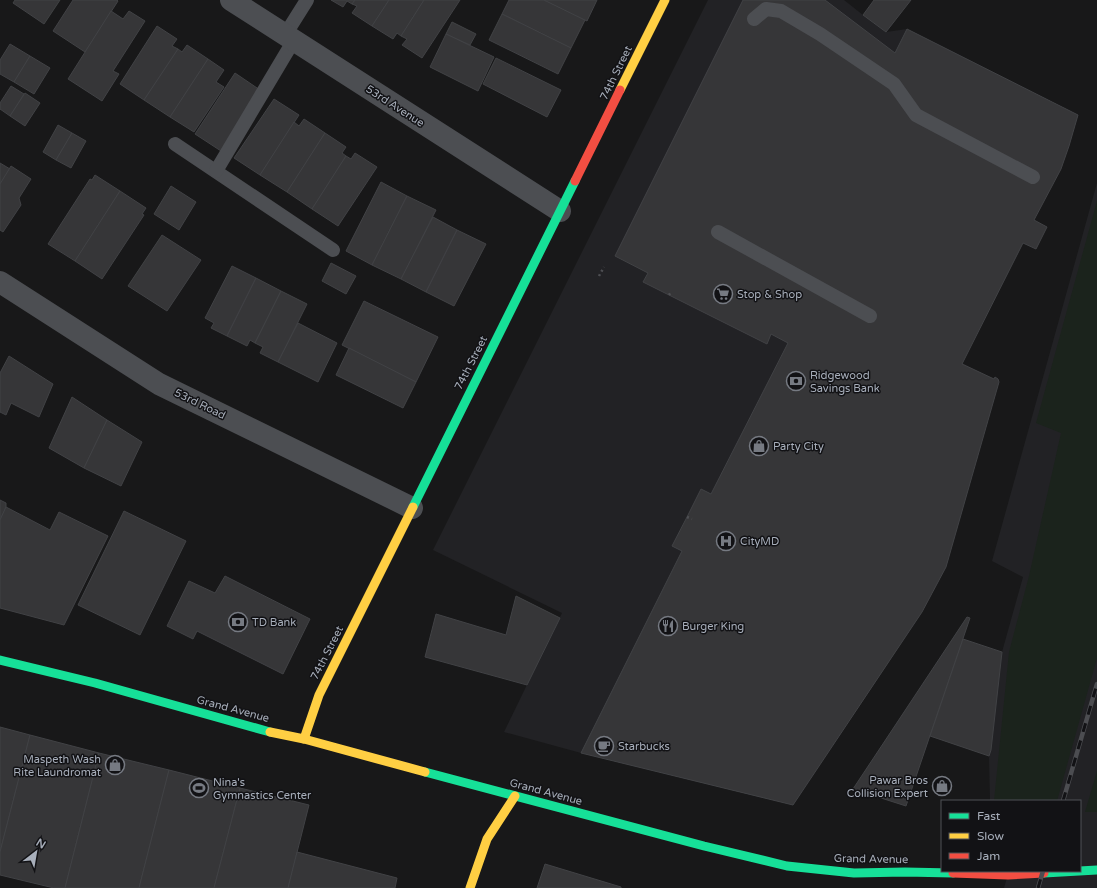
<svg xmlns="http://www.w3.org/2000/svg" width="1097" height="888" font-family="'Varela Round',sans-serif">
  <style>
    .built { fill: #222225 }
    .green { fill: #1b231c }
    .building { fill: #363638; stroke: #414245 }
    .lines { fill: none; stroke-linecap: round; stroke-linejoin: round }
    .path { stroke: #4e4f53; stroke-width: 2.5; stroke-dasharray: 2 3; stroke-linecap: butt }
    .lane { stroke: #4c4e52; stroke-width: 14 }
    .street { stroke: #4c4e52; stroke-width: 22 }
    .fast { stroke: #16e098; stroke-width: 9 }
    .slow { stroke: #ffcf43; stroke-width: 9 }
    .jam { stroke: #f24e42; stroke-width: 9 }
    .rail-casing { stroke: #4c4d51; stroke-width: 4.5 }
    .rail { stroke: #121215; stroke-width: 3; stroke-dasharray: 9; stroke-linecap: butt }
    .labels { text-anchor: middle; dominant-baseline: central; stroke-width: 3; stroke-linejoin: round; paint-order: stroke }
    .street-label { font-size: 11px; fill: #a8afbb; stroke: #121215 }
    .poi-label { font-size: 11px; fill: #a8afbb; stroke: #121215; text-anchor: start }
  </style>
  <rect width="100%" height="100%" fill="#181819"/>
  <g class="built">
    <polygon points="708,0 844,0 863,15 886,32 907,29 1078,115 1069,146 1061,169 1034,220 1047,227 1023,243 962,363 994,379 995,377 998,379 999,382 946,567 922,612 793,805 581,753 504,732 562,613 433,550"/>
    <polygon points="1097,183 1097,888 1004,888 1009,871 1080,871 1080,801 990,801 989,756 1002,652 1023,577 992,561"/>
  </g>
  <g class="green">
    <polygon points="1097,201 1097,658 1057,801 994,801 1009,652 1029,576 1061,433 1036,423"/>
    <polygon points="1097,771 1097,812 1085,812"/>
  </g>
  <g class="building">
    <polygon points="15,0 60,0 44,24 13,3"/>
    <polygon points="73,0 117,0 118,1 85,52 53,31"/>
    <polygon points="331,0 355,0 352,4 347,1 343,7"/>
    <polygon points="355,0 389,0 372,26 352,13 357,6 352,4"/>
    <polygon points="389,0 424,0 401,36 397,33 393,39 372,26"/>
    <polygon points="424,0 460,0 422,58 402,45 407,39 401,36"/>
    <polygon points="509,0 544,0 585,20 571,48 502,14"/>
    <polygon points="544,0 597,0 587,21"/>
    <polygon points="743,0 825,0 895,53 907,29 1078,115 1069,146 1061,169 1034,220 1047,227 1036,249 1023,243 962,364 994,379 995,377 998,379 999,382 946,567 922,612 793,805 581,753 682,551 672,546 687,517 701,489 711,494 788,343 771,334 767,344 643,282 648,273 615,256"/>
    <polygon points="874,0 911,0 886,32 863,15"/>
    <polygon points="111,11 123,19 129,11 145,21 113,71 119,74 102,101 68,79"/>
    <polygon points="502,14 571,48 558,74 489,40"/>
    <polygon points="452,22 476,34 470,45 446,34"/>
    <polygon points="157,26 177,39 172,46 178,49 144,100 120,84"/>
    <polygon points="446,34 494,57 478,91 430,67"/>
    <polygon points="10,44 30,56 14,82 0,74 0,60"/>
    <polygon points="187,45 208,59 170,117 144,100 178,49 182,52"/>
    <polygon points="30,56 50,68 34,94 14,82"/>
    <polygon points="496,58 561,90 547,117 483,84"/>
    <polygon points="208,59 224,70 216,82 224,87 194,132 170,117"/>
    <polygon points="235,73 260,90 221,151 195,134"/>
    <polygon points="11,86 24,94 10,116 0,109 0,103"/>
    <polygon points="25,93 40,103 25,126 10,116"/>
    <polygon points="274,99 299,115 260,175 234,158"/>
    <polygon points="304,119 325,133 287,192 260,175 294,122 299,126"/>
    <polygon points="58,125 72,133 56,160 43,152"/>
    <polygon points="72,133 86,141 71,168 56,160"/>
    <polygon points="325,133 346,147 342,153 346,156 312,209 287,192"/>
    <polygon points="355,153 377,167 338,226 312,209 346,156 351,159"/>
    <polygon points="0,163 10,169 0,184"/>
    <polygon points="11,166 31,179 19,198 21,205 3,232 0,230 0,184"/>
    <polygon points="95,175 120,191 75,261 48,244 90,179 92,180"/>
    <polygon points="381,182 407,196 372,265 346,251"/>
    <polygon points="171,186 196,202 179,230 154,214"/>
    <polygon points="120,191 146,208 142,214 144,215 102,279 75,261"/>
    <polygon points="407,196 436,210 401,279 372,265"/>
    <polygon points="433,217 457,230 426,292 401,279"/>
    <polygon points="457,230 486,244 454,306 426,292"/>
    <polygon points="162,235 201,260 167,311 128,286"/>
    <polygon points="331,263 356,276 346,294 322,281"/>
    <polygon points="232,266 256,278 227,336 211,328 214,323 205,318"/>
    <polygon points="256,278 281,291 255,343 250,340 247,346 227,336"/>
    <polygon points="281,291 307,304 278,362 260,353 263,347 255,343"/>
    <polygon points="364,301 438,337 416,382 342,345"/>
    <polygon points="298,323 337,343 318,382 278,362"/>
    <polygon points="349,348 416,382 403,408 336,375"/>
    <polygon points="9,356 53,384 39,417 11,403 6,415 0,412 0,373"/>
    <polygon points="72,397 107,420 84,468 49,448"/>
    <polygon points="107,420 142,442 121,486 84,468"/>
    <polygon points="0,500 6,503 6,507 0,520"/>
    <polygon points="6,507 50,530 59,512 108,536 64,625 0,608 0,520"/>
    <polygon points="124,511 186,541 140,635 78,605"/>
    <polygon points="225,576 310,619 283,674 197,631 193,639 167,626 189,581 215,593"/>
    <polygon points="516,596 560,618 527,685 425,657 436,614 506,635"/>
    <polygon points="967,617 970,618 906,806 853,789"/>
    <polygon points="963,639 1002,652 991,750 989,756 930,736"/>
    <polygon points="0,727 30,735 0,852"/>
    <polygon points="30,735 99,753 65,888 54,888 0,875 0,852"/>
    <polygon points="99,753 169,770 139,888 65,888"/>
    <polygon points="169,770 240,788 214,888 139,888"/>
    <polygon points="240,788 309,805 288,888 214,888"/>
    <polygon points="297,852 397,878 395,888 288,888"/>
    <polygon points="545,864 621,887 621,888 537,888"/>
  </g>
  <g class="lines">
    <g class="path">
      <polyline points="599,276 604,267"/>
      <polyline points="669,295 671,292"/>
      <polyline points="687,517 692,519"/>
    </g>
    <g class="lane">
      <polyline points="754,19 766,9 781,11 820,34 894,84 916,115 1033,177"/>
      <polyline points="285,35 307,0"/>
      <polyline points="175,144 333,250"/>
      <polyline points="216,171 294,40"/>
      <polyline points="718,232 870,316"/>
    </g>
    <g class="street">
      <polyline points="231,0 560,211"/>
      <polyline points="0,282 159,384 412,508"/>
    </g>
    <g class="fast">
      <polyline points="413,507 575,181"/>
      <polyline points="0,660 95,683 270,732"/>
      <polyline points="425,772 704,846 787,866 854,873 905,872 953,873"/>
      <polyline points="1044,873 1097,870"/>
    </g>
    <g class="slow">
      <polyline points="620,90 665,0"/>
      <polyline points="270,732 304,739 425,772"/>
      <polyline points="304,739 319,695 413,507"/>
      <polyline points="470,888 487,839 515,796"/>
    </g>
    <g class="jam">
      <polyline points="575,181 620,90"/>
      <polyline points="953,873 1008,875 1044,873"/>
    </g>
    <g class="rail-casing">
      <g id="rail">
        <polyline points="1063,801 1097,684"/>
        <polyline points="1038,888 1043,871"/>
      </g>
    </g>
    <use href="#rail" class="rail"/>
  </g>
  <defs>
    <g id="supermarket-ring" transform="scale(1)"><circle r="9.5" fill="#121215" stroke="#767a82" stroke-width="1.5"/><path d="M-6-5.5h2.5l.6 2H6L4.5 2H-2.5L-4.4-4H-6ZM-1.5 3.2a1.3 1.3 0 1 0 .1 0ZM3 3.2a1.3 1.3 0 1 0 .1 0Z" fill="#767a82"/></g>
    <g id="bank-ring" transform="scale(1)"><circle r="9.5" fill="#121215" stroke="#767a82" stroke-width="1.5"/><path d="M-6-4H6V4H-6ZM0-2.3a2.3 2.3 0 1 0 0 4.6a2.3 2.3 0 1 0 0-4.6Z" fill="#767a82"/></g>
    <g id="shop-ring" transform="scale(1)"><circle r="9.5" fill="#121215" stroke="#767a82" stroke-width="1.5"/><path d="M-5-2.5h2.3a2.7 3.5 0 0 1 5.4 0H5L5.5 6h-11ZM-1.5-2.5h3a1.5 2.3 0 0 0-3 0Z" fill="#767a82"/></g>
    <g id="hospital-ring" transform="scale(1)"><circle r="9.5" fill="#121215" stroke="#767a82" stroke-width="1.5"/><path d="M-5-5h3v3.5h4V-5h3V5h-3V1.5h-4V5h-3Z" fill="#767a82"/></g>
    <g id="restaurant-ring" transform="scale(1)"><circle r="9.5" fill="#121215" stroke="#767a82" stroke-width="1.5"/><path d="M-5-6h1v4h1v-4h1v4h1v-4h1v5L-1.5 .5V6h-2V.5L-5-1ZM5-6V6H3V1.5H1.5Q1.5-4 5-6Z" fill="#767a82"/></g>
    <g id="cafe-ring" transform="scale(1)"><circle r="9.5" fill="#121215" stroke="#767a82" stroke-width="1.5"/><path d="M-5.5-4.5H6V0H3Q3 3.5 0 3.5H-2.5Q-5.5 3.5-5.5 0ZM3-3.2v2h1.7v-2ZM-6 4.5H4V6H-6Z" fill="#767a82"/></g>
    <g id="stadium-ring" transform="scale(1)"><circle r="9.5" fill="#121215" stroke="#767a82" stroke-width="1.5"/><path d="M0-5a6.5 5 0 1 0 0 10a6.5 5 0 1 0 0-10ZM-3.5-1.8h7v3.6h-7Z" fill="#767a82"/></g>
  </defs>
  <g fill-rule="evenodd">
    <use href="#supermarket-ring" x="723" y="294"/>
    <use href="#bank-ring" x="796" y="381"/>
    <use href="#shop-ring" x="759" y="446"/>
    <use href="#hospital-ring" x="726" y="541"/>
    <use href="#bank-ring" x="238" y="622"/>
    <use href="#restaurant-ring" x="668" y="626"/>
    <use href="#cafe-ring" x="604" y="746"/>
    <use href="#shop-ring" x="115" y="765"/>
    <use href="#shop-ring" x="942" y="786"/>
    <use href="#stadium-ring" x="199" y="788"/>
  </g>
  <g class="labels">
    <g class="street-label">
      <text transform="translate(616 73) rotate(-64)">74th Street</text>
      <text transform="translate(395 106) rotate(33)">53rd Avenue</text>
      <text transform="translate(471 363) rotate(-63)">74th Street</text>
      <text transform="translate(200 404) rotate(26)">53rd Road</text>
      <text transform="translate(327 653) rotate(-63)">74th Street</text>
      <text transform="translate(233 709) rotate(15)">Grand Avenue</text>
      <text transform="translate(546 792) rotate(15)">Grand Avenue</text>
      <text transform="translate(871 859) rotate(1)">Grand Avenue</text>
    </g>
    <g class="poi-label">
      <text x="737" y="294">Stop &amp; Shop</text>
      <text x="810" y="375">Ridgewood<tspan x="810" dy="13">Savings Bank</tspan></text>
      <text x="773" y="446">Party City</text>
      <text x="740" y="541">CityMD</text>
      <text x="252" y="622">TD Bank</text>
      <text x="682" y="626">Burger King</text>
      <text x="618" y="746">Starbucks</text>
      <text x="101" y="759" text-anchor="end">Maspeth Wash<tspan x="101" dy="13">Rite Laundromat</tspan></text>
      <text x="928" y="780" text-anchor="end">Pawar Bros<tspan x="928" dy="13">Collision Expert</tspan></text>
      <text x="213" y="782">Nina's<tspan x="213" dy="13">Gymnastics Center</tspan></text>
    </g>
  </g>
  <rect x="941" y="800" width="140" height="72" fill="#121215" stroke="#4e5157"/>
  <rect x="949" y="813" width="20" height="6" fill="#16e098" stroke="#4e5157"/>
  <text x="977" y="820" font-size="12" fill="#a8afbb">Fast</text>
  <rect x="949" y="833" width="20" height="6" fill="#ffcf43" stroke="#4e5157"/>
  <text x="977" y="840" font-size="12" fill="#a8afbb">Slow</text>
  <rect x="949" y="853" width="20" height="6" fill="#f24e42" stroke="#4e5157"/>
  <text x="977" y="860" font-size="12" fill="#a8afbb">Jam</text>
  <g transform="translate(36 852) rotate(31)" stroke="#121215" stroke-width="3" paint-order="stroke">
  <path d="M0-3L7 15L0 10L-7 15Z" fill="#a8afbb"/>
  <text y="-6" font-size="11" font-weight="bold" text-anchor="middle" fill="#a8afbb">N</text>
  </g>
</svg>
